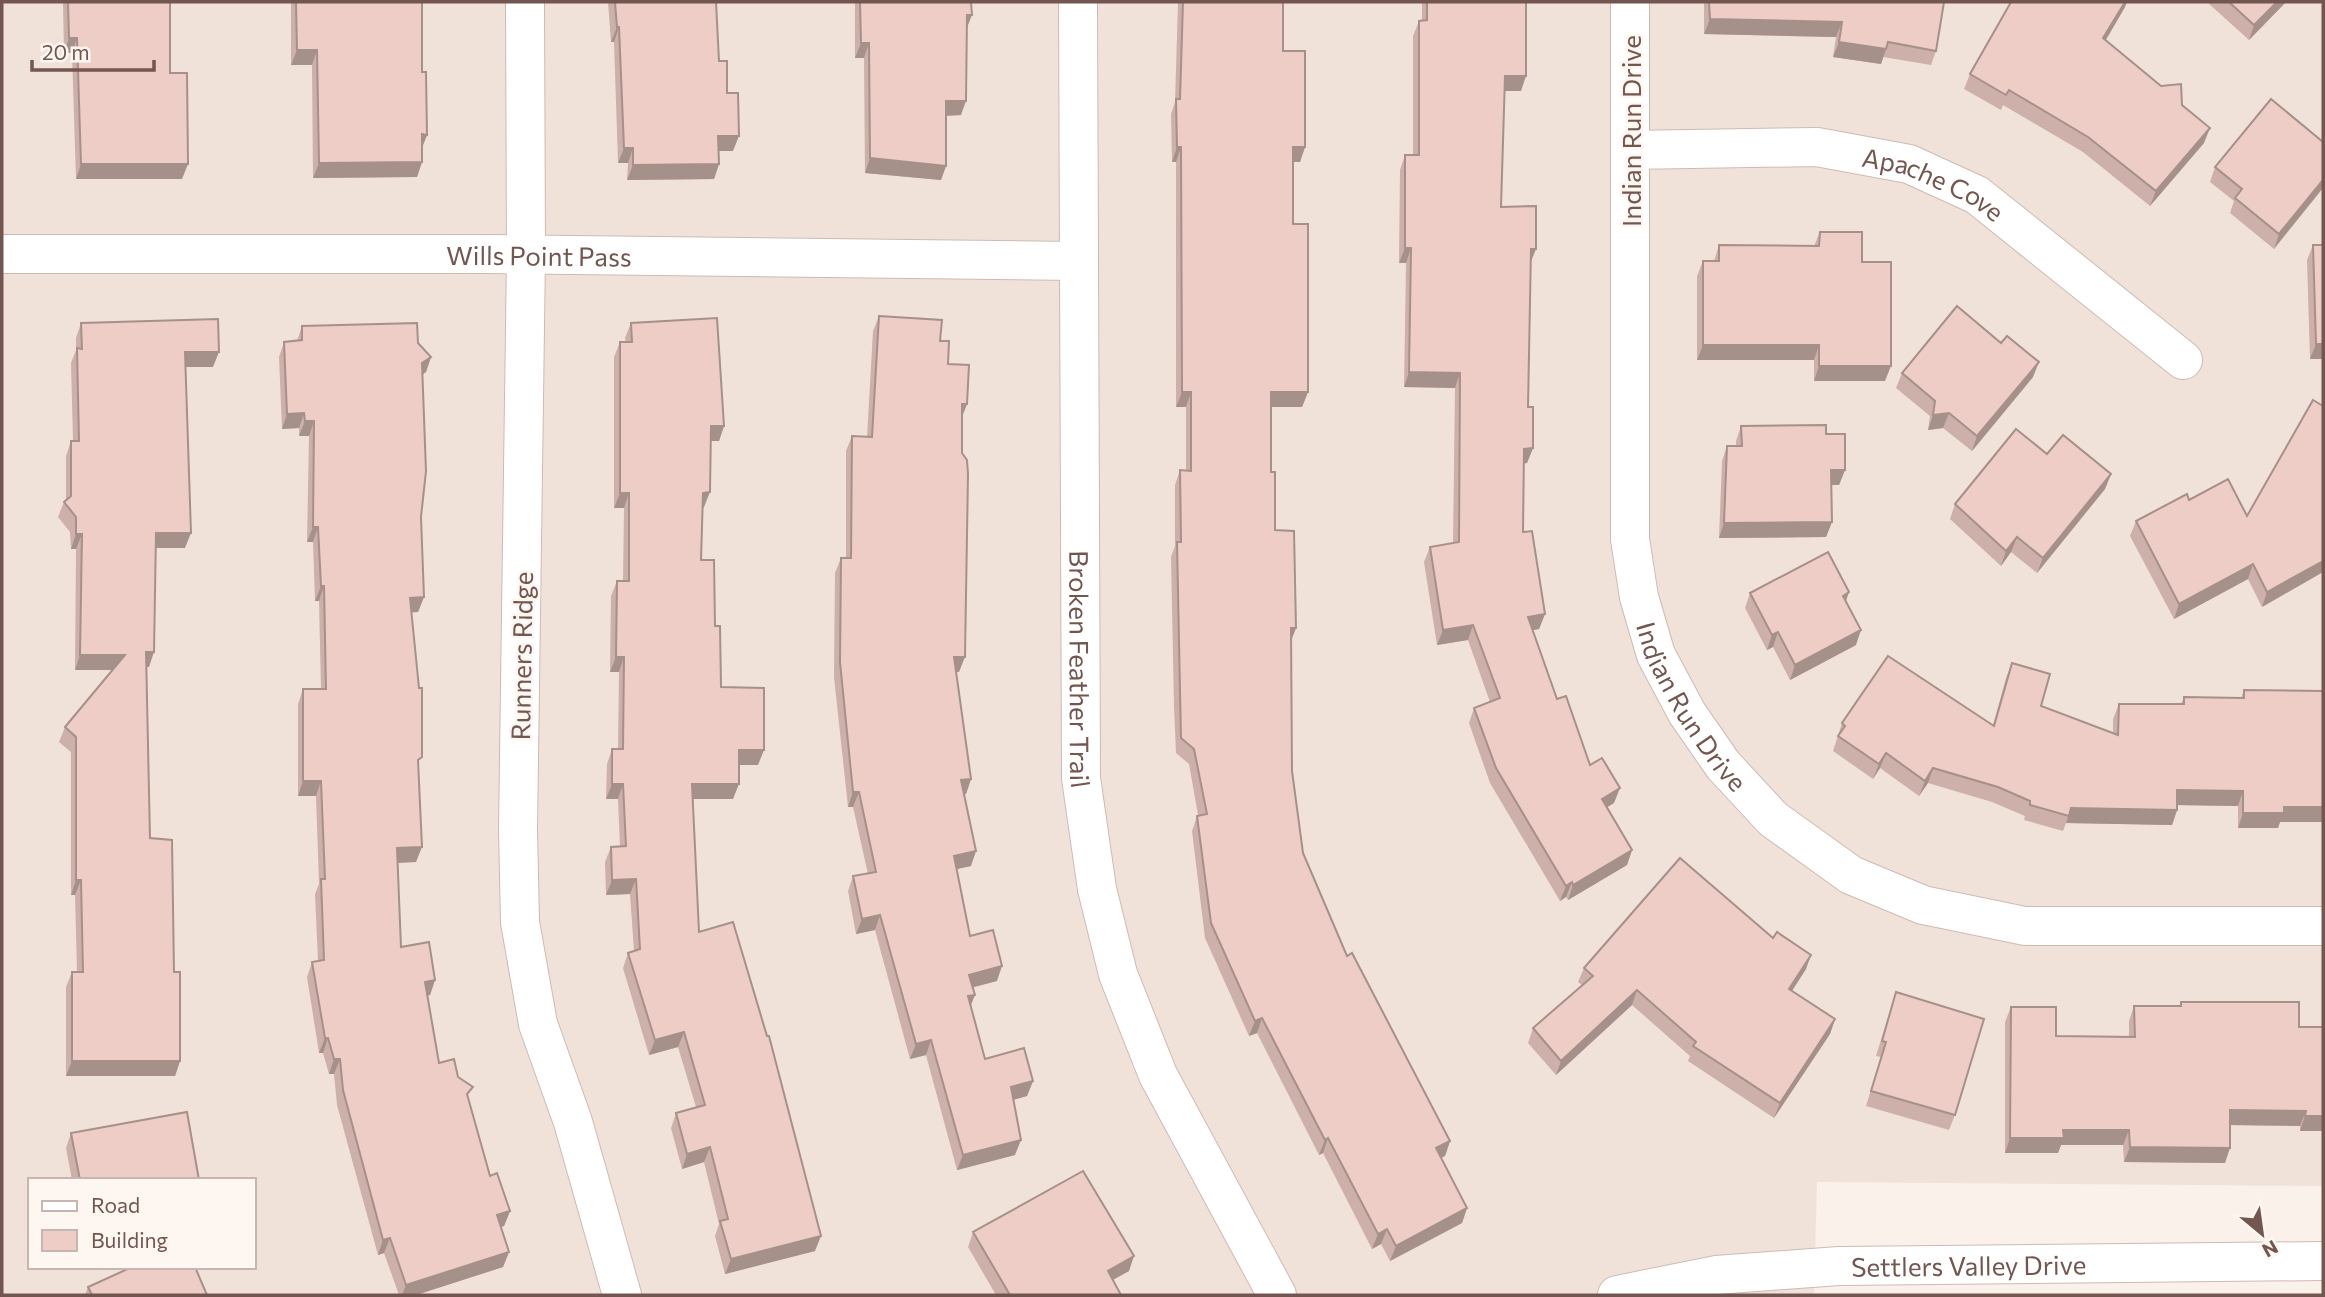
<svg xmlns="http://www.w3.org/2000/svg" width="2325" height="1297" font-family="Commissioner,sans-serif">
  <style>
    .residential { fill: #f1e2d9; fill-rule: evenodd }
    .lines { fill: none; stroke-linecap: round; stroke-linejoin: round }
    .minor-casing { stroke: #cebab4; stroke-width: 40 }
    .minor { stroke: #fff; stroke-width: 38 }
    .wall { fill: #ccb0a9 }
    .shaded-wall { fill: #a6908a }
    .building { fill: #edcdc5; stroke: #a6908a; stroke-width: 2 }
    .labels { text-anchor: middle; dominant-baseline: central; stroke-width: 5; stroke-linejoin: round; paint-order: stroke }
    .street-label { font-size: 26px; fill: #735650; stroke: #fdf6f1 }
  </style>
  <rect width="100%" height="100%" fill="#faf1ea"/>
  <path class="residential" d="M2,2H2323V1186L1817,1182L1814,1295H2ZM30,1180H254V1267H30Z"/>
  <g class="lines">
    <g class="minor-casing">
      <g id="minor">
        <polyline points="525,2 526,255 518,830 520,922 538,1024 573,1122 622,1295"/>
        <path id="s1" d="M1078,2L1081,778L1097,889L1118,974L1158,1075L1277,1295"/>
        <path id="s2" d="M1630,2V539L1639,597L1656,655L1687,713L1723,765L1773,819L1851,875L1923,905L2025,926H2323"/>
        <path id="s3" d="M1630,150L1817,147L1909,164L1977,195L2183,360"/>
        <path id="s4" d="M2,254H483L1077,261"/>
        <path id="s5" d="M1617,1295L1716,1275L1839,1266L2323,1261"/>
      </g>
    </g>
    <use href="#minor" class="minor"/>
  </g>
  <g class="wall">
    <polygon points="63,2 170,2 170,73 182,179 76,179 72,53 64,53"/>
    <polygon points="291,2 422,2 422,72 427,135 422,148 422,162 417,177 313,178 312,65 291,65"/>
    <polygon points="608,2 716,2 719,61 727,93 733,151 719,151 719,164 714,179 627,180 628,163 618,163 614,42 611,42"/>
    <polygon points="855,2 971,2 967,28 961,115 946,116 946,166 941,180 865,173 864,58 855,58"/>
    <polygon points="1178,2 1283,2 1283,51 1305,147 1300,162 1293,162 1293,224 1308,392 1302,407 1271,407 1271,472 1275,530 1296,628 1291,641 1292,771 1303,853 1347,956 1450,1141 1445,1156 1441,1158 1467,1208 1462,1223 1390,1261 1381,1244 1372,1249 1323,1153 1319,1155 1257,1033 1249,1036 1205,938 1192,831 1197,816 1198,815 1189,764 1176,753 1174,706 1171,557 1175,546 1175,485 1180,470 1186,470 1186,407 1176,407 1176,162 1172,162 1171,114 1175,102"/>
    <polygon points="1422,2 1526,2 1521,91 1505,91 1501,207 1531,261 1528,407 1533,448 1527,463 1524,463 1523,532 1545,614 1539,629 1533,630 1557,699 1590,765 1614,803 1607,807 1632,850 1627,865 1568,900 1566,897 1560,901 1490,783 1469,723 1474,708 1490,702 1468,640 1437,645 1424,562 1430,547 1453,543 1455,388 1404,387 1406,263 1399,263 1400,170 1405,155 1413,155 1413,36 1419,21 1422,20"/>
    <polygon points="1704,2 1944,2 1936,51 1931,65 1883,57 1881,64 1833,57 1836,37 1704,34"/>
    <polygon points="2207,2 2286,2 2249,40"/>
    <polygon points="2125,7 2106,40 2182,105 2204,143 2150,206 2083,152 2003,105 2001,110 1964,89 1970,74"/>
    <polygon points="2323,142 2274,249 2230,213 2234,201 2210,182 2215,167"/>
    <polygon points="1820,232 1862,262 1885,381 1814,381 1814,360 1697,360 1697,276 1703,261 1714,261 1719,245 1814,246"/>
    <polygon points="2313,245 2323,359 2310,359 2307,260"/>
    <polygon points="879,316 940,341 948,364 967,404 962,417 959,672 956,672 971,779 966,794 964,794 971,866 956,869 970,936 997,981 972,987 971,1006 985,1059 1033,1081 1027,1096 1013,1100 1015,1155 957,1170 926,1055 910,1059 875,930 856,934 848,891 853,876 868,874 853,807 848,807 834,677 835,573 841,558 846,558 846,451 852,436 867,437 873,331"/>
    <polygon points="81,323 213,367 185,367 185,548 156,548 149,667 147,667 150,838 174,972 180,1061 175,1076 66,1076 66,987 72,972 77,972 75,895 71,895 71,752 59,742 65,727 112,670 75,670 76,549 71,549 70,532 58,517 64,502 66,501 66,456 71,441 73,441 71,363 76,350 76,338"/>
    <polygon points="631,323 724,426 719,441 710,441 704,507 703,508 701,560 715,626 721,687 758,765 739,765 733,799 693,799 699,932 815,1251 725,1274 715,1236 719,1224 704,1162 682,1169 671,1128 676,1113 696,1107 678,1047 649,1055 623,968 628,953 634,951 630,894 606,895 605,862 611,847 620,847 618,799 606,799 607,764 612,749 618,749 619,672 610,672 611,596 617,581 623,581 624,508 614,508 614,357 620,342 626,342 625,338"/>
    <polygon points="302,326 418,343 431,357 426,372 423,374 421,517 424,597 418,612 411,612 419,766 416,862 398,863 401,947 435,980 430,995 427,996 439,1063 458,1077 469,1100 490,1176 510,1211 504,1226 501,1227 509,1252 503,1267 416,1295 399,1295 384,1253 378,1255 337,1105 334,1074 329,1074 323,1053 319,1053 307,977 312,962 318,961 315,894 319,884 316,796 298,796 298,704 303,689 321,689 319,601 315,601 313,542 307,542 309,436 299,436 299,428 282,429 279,357 284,342 297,341"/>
    <polygon points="1902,373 2033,377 1972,451 1943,428 1928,430 1930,416 1896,388"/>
    <polygon points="2323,406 2323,572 2262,607 2248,579 2174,619 2130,536 2136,521 2247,516"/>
    <polygon points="1741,426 1826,434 1845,470 1839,485 1831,485 1832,522 1826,537 1719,538 1722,461 1727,446 1736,446 1736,441"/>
    <polygon points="2047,454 2111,474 2105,489 2037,573 2011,552 2001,566 1950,519 1955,504"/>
    <polygon points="1750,593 1846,601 1856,645 1790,680 1773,647 1767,650 1745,608"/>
    <polygon points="2012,663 2041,706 2113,733 2113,719 2119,704 2181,704 2184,697 2241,698 2244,690 2323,691 2323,822 2280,822 2278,828 2238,828 2238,806 2177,805 2177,810 2172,825 2066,823 2063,831 2024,820 2025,816 1992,802 1928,783 1919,796 1880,768 1873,779 1833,751 1842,723 1993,725 2006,678"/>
    <polygon points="1584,968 1806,969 1792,991 1835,1019 1830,1034 1774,1118 1688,1061 1690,1056 1632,1005 1556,1075 1528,1043 1533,1028 1582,985 1578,982"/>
    <polygon points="1896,992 1955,1115 1949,1130 1866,1106 1881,1057 1876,1056"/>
    <polygon points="2181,1002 2299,1027 2323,1027 2323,1131 2300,1131 2300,1126 2230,1125 2225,1163 2124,1162 2123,1145 2061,1145 2058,1153 2005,1153 2005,1022 2011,1007 2056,1036 2129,1037 2129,1021 2134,1006 2180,1006"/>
    <polygon points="71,1133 199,1180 72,1180 66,1148"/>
    <polygon points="973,1232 1129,1271 1112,1280 1121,1295 996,1295 968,1247"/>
    <polygon points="88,1287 207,1295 85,1295"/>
  </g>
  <g class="shaded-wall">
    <polygon points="2125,2 2127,2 2125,7 2098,53 2103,38"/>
    <polygon points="2277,2 2286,2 2249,40 2254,25"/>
    <polygon points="967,15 972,15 966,30"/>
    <polygon points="1710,19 1842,22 1836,37 1704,34"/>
    <polygon points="617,27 619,27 614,42 611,42"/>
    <polygon points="69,38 77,38 72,53 64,53"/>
    <polygon points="1839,42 1886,49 1881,64 1833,57"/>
    <polygon points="861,43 869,43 864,58 855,58"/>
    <polygon points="297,50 317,50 312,65 291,65"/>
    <polygon points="1505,76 1526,76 1521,91 1500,91"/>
    <polygon points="946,101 966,101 961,115 940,116"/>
    <polygon points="2210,128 2204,143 2150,206 2156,191"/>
    <polygon points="422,134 427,135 421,150"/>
    <polygon points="718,136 739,136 733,151 713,151"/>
    <polygon points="1177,147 1181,147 1176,162 1172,162"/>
    <polygon points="1293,147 1305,147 1300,162 1288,162"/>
    <polygon points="624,148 633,148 628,163 618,163"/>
    <polygon points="870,158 946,166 941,180 865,173"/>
    <polygon points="422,162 417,177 313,178 319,163"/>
    <polygon points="81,164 188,164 182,179 76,179"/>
    <polygon points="719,164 714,179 627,180 633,165"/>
    <polygon points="2323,180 2323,188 2274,249 2279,234"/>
    <polygon points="1405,248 1411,248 1406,263 1399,263"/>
    <polygon points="1531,249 1536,249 1530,264"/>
    <polygon points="2316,344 2323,344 2323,359 2310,359"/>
    <polygon points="1703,345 1819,345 1814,360 1697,360"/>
    <polygon points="185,352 219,352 213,367 179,367"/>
    <polygon points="431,357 426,372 417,378 422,363"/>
    <polygon points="2039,362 2033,377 1972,451 1977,436"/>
    <polygon points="1819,366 1891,366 1885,381 1814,381"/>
    <polygon points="1409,372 1460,373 1455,388 1404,387"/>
    <polygon points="1182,392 1191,392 1186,407 1176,407"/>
    <polygon points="1271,392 1308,392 1302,407 1266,407"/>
    <polygon points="962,404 967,404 961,419"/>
    <polygon points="304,413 299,428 282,429 287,414"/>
    <polygon points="1949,413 1943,428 1928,430 1933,415"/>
    <polygon points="305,421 314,421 309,436 299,436"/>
    <polygon points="711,426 724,426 719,441 705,441"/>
    <polygon points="1533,448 1527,463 1519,464 1524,449"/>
    <polygon points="1831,470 1845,470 1839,485 1825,485"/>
    <polygon points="2111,474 2105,489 2037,573 2043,558"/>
    <polygon points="710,492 704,507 698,508 703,493"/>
    <polygon points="620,493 629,493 624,508 614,508"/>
    <polygon points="1832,522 1826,537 1719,538 1724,523"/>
    <polygon points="313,527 318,527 313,542 307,542"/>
    <polygon points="156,533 191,533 185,548 150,548"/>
    <polygon points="76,534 82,534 76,549 71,549"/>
    <polygon points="2017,537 2011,552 2001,566 2006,551"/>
    <polygon points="2323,561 2323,572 2262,607 2267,592"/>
    <polygon points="2253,564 2248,579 2174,619 2179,604"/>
    <polygon points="321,586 324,586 319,601 315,601"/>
    <polygon points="1849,592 1844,607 1843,596"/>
    <polygon points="424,597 418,612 404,613 410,598"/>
    <polygon points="1545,614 1539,629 1523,632 1528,617"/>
    <polygon points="1473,625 1468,640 1437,645 1443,630"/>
    <polygon points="1291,628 1296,628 1290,643"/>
    <polygon points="1861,630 1856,645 1790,680 1795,665"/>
    <polygon points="1778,632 1773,647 1767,650 1772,635"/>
    <polygon points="146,652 154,652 149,667 141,667"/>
    <polygon points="80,655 125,655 119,670 75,670"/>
    <polygon points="616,657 624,657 619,672 610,672"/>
    <polygon points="954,657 965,657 959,672 948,672"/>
    <polygon points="739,750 764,750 758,765 733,765"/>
    <polygon points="1886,753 1880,768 1873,779 1879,764"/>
    <polygon points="1933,768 1928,783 1919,796 1925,781"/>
    <polygon points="971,779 966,794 955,795 961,780"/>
    <polygon points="303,781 321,781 316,796 298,796"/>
    <polygon points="612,784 623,784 618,799 606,799"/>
    <polygon points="692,784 739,784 733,799 687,799"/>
    <polygon points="1620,788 1614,803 1596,814 1602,799"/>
    <polygon points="2177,790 2243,791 2238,806 2172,805"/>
    <polygon points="853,792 859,792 853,807 848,807"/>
    <polygon points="2284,807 2323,807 2323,822 2280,822 2278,828 2238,828 2243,813"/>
    <polygon points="2071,808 2177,810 2172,825 2066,823"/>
    <polygon points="422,847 416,862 392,863 397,848"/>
    <polygon points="1632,850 1627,865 1568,900 1573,885"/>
    <polygon points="976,851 971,866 948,871 954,856"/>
    <polygon points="636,879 630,894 606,895 612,880"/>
    <polygon points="76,880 81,880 75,895 71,895"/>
    <polygon points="1572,882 1566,897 1560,901 1566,886"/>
    <polygon points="880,915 875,930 856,934 862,919"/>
    <polygon points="1811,955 1806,969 1784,1003 1789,989"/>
    <polygon points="1002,966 997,981 963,990 969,975"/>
    <polygon points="435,980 430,995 420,997 425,982"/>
    <polygon points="1637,990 1632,1005 1556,1075 1561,1061"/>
    <polygon points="975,995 969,1010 968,996"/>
    <polygon points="1262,1018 1257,1033 1249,1036 1255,1021"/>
    <polygon points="1835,1019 1830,1034 1774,1118 1780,1103"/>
    <polygon points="684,1032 678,1047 649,1055 655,1040"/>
    <polygon points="325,1038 328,1038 323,1053 319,1053"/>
    <polygon points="931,1040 926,1055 910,1059 916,1044"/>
    <polygon points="334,1059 340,1059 334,1074 329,1074"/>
    <polygon points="72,1061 180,1061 175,1076 66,1076"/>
    <polygon points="1033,1081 1027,1096 1005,1102 1011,1087"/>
    <polygon points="2230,1110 2306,1111 2300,1126 2225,1125"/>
    <polygon points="2305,1116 2323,1116 2323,1131 2300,1131"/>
    <polygon points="2063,1130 2129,1130 2123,1145 2061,1145 2058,1153 2005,1153 2010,1138"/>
    <polygon points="1328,1138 1323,1153 1319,1155 1325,1140"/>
    <polygon points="1021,1140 1015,1155 957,1170 963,1155"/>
    <polygon points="1450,1141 1445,1156 1430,1163 1436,1148"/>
    <polygon points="710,1147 704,1162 682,1169 687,1154"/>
    <polygon points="2130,1147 2230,1148 2225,1163 2124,1162"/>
    <polygon points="1467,1208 1462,1223 1390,1261 1396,1246"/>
    <polygon points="510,1211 504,1226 491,1230 497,1215"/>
    <polygon points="1387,1229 1381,1244 1372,1249 1378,1234"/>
    <polygon points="821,1236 815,1251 725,1274 731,1259"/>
    <polygon points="390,1238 384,1253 378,1255 383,1240"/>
    <polygon points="509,1252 503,1267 416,1295 402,1295 406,1285"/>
    <polygon points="1134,1256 1129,1271 1102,1286 1108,1271"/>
  </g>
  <g class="building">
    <polygon points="68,2 170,2 170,73 187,73 188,164 81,164 77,38 69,38"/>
    <polygon points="296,2 422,2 422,72 426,72 427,135 422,134 422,162 319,163 317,50 297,50"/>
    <polygon points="615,2 716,2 719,61 727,61 727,93 738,93 739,136 718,136 719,164 633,165 633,148 624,148 619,27 617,27"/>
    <polygon points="860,2 971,2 972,15 967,15 966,101 946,101 946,166 870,158 869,43 861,43"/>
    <polygon points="1183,2 1283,2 1283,51 1305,51 1305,147 1293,147 1293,224 1308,224 1308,392 1271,392 1271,472 1275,472 1275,530 1294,531 1296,628 1291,628 1292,771 1303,853 1347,956 1352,953 1450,1141 1436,1148 1467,1208 1396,1246 1387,1229 1378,1234 1328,1138 1325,1140 1262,1018 1255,1021 1211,923 1197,816 1207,814 1194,749 1181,738 1180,691 1177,542 1181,542 1180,470 1191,471 1191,392 1182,392 1181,147 1177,147 1176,99 1180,99"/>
    <polygon points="1427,2 1526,2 1526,76 1505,76 1501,207 1536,206 1536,249 1531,249 1528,407 1533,407 1533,448 1524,449 1523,532 1532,531 1545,614 1528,617 1557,699 1566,696 1590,765 1602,758 1620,788 1602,799 1632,850 1573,885 1572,882 1566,886 1496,768 1474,708 1500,698 1473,625 1443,630 1430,547 1459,542 1460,373 1409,372 1411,248 1405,248 1405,155 1419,155 1419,21 1427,20"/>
    <polygon points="1709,2 1944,2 1936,51 1888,42 1886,49 1839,42 1842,22 1710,19"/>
    <polygon points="2011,2 2125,2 2103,38 2161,86 2181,84 2182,105 2210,128 2156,191 2088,137 2009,90 2006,95 1970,74"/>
    <polygon points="2229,2 2277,2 2254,25"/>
    <polygon points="2271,99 2323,142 2323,180 2279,234 2235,198 2242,189 2215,167"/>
    <polygon points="1820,232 1862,232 1862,262 1891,262 1891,366 1819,366 1819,345 1703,345 1703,261 1719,261 1719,245 1819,246"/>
    <polygon points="2313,245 2323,245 2323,344 2316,344"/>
    <polygon points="1957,306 2001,343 2007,336 2039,362 1977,436 1949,413 1933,415 1935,401 1902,373"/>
    <polygon points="879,316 942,320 940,341 949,341 948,364 969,365 967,404 962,404 962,453 967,460 968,474 965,657 954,657 971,779 961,780 976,851 954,856 970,936 993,930 1002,966 969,975 975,995 968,996 985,1059 1024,1048 1033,1081 1011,1087 1021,1140 963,1155 931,1040 916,1044 880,915 862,919 853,876 876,872 859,792 853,792 840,662 841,558 851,558 852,436 872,437"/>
    <polygon points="717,318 724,426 711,426 710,492 703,493 701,560 714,560 715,626 720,626 721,687 764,688 764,750 739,750 739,784 692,784 699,932 733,922 767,1036 769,1036 821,1236 731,1259 720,1221 728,1219 710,1147 687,1154 676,1113 705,1105 684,1032 655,1040 628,953 640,949 636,879 612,880 611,847 626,846 623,784 612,784 612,749 623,749 624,657 616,657 617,581 629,581 629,493 620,493 620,342 632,342 631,323"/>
    <polygon points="218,319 219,352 185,352 191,533 156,533 154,652 146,652 150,838 172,840 174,972 180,972 180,1061 72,1061 72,972 83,972 81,880 76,880 76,737 65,727 125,655 80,655 82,534 76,534 76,517 64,502 71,496 71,441 79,441 77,348 82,349 81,323"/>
    <polygon points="417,323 418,343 431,357 422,363 426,471 421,517 424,597 410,598 419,688 422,688 422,757 418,760 422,847 397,848 401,947 429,942 435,980 425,982 439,1063 454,1059 458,1077 473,1087 467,1094 490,1176 497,1173 510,1211 497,1215 509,1252 406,1285 390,1238 383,1240 343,1090 340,1059 334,1059 328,1038 325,1038 312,962 324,960 321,879 325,879 321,781 303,781 303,689 326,689 324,586 321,586 318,527 313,527 314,421 305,421 304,413 287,414 284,342 302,340 302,326"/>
    <polygon points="2313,400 2323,406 2323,561 2267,592 2253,564 2179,604 2136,521 2187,494 2189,500 2228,479 2247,516"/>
    <polygon points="1826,425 1826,434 1845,434 1845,470 1831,470 1832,522 1724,523 1727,446 1742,446 1741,426"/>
    <polygon points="2016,429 2047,454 2063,435 2111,474 2043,558 2017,537 2006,551 1955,504"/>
    <polygon points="1828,552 1849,592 1843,596 1861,630 1795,665 1778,632 1772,635 1750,593"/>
    <polygon points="1888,656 1994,726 2012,663 2050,674 2041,706 2118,735 2119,704 2184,704 2184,697 2244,698 2244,690 2323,691 2323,807 2284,807 2284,813 2243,813 2243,791 2177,790 2177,810 2071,808 2069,816 2030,805 2030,801 1998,787 1933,768 1925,781 1886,753 1879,764 1838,736 1845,726 1842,723"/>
    <polygon points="1680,858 1773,938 1777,932 1811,955 1789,989 1835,1019 1780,1103 1693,1046 1696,1042 1637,990 1561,1061 1533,1028 1593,976 1584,968"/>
    <polygon points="1896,992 1984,1019 1955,1115 1871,1091 1886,1042 1882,1041"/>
    <polygon points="2181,1002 2299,1002 2299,1027 2323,1027 2323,1116 2305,1116 2306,1111 2230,1110 2230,1148 2130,1147 2129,1130 2063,1130 2064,1138 2010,1138 2011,1007 2056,1007 2056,1036 2135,1037 2134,1006 2181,1006"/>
    <polygon points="187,1112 199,1180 80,1180 71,1133"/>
    <polygon points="1083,1171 1134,1256 1108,1271 1121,1295 1010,1295 973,1232"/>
    <polygon points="132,1267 195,1267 207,1295 92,1295 88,1287"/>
  </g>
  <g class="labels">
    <g class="street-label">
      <text transform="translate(1630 131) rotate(-90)">Indian Run Drive</text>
      <text stroke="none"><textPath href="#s3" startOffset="310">Apache Cove</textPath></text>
      <text stroke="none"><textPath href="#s4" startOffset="537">Wills Point Pass</textPath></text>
      <text transform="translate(521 656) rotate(-89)">Runners Ridge</text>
      <text stroke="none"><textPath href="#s1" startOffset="667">Broken Feather Trail</textPath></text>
      <text stroke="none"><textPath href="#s2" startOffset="718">Indian Run Drive</textPath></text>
      <text stroke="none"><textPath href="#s5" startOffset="354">Settlers Valley Drive</textPath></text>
    </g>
  </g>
  <rect width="2325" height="1297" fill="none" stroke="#735650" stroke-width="7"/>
  <rect x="28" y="1178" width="228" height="91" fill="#fdf6f1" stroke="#c6b6b1" stroke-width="2"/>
  <rect x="42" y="1201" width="35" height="10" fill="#ffffff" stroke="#c6b6b1" stroke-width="2"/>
  <text x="91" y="1213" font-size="21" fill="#735650">Road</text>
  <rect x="42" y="1230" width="35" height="21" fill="#edcdc5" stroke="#c6b6b1" stroke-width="2"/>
  <text x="91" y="1248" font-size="21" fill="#735650">Building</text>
  <g transform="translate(2262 1234) rotate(151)" stroke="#fdf6f1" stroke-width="5" paint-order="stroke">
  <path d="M0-5L12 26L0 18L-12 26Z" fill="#735650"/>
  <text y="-10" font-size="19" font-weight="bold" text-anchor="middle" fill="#735650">N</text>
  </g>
  <path d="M32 60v10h122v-10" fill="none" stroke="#735650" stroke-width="3.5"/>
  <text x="42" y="60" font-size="21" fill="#735650" stroke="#fdf6f1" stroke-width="5" paint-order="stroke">20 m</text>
</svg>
